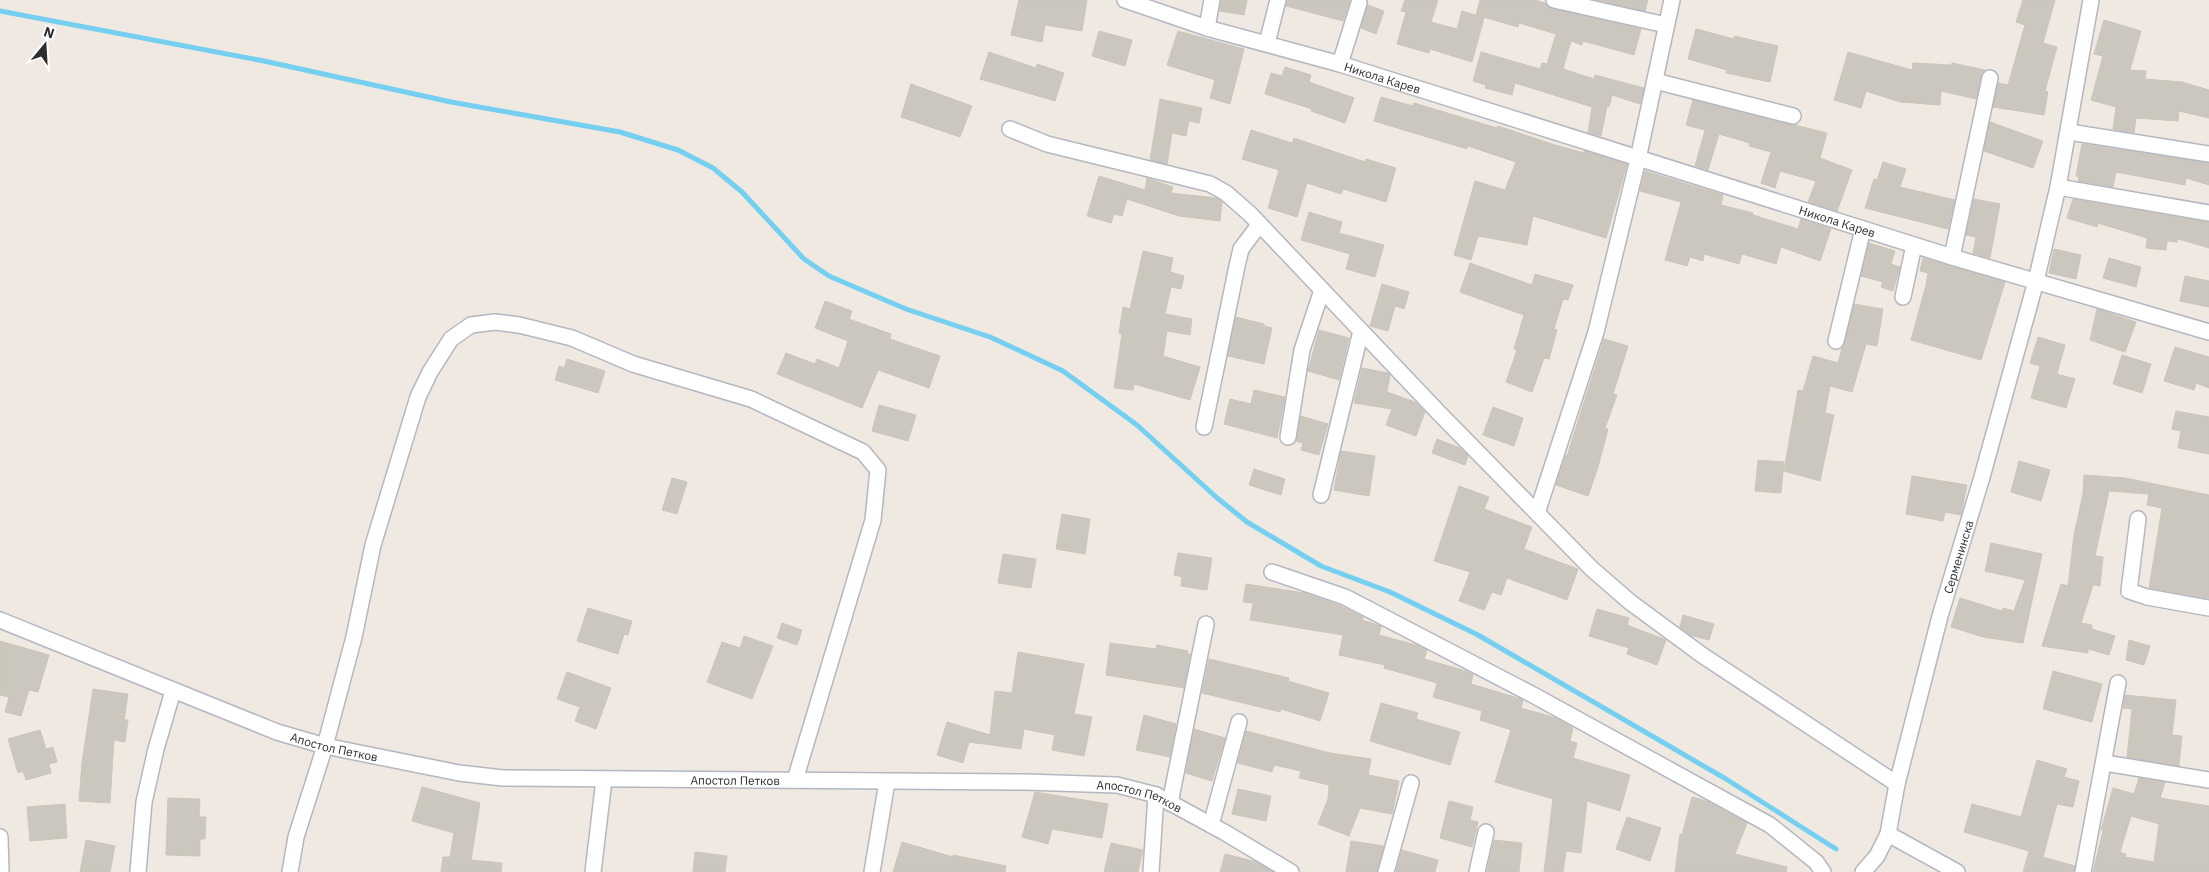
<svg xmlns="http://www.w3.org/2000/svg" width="2209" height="872" font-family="'IBM Plex Sans',sans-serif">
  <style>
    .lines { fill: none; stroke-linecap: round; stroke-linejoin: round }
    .stream { stroke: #75cff0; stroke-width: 5 }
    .building { fill: #cbc7bf; stroke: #cbc5ba; fill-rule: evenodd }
    .street-casing { stroke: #b4b7c1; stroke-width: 18 }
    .street { stroke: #fff; stroke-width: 15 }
    .labels { text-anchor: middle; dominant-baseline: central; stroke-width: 4; stroke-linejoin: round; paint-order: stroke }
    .street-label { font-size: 12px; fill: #2e2e2e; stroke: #fff }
  </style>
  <rect width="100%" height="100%" fill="#efe9e1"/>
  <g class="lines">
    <polyline class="stream" points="0,11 264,61 451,102 620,132 678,150 713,168 742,192 804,259 829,276 906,309 990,337 1063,371 1137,425 1216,497 1247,522 1321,566 1390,592 1478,635 1726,779 1836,849"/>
  </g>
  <g class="building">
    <polygon points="1019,0 1087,0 1082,31 1045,25 1042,42 1011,35"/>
    <polygon points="1221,0 1247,0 1244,15 1220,11"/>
    <polygon points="1287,0 1350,0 1343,21 1286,6"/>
    <polygon points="1405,0 1438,0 1431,22 1457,29 1462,11 1484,18 1472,62 1430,49 1429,53 1397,44 1406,12 1401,11"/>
    <polygon points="1480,0 1535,0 1545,3 1552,9 1641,29 1634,55 1583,41 1582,45 1571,41 1563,69 1594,79 1595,75 1644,88 1640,104 1612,95 1609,107 1607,106 1601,136 1588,132 1592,107 1515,83 1512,95 1485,88 1486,85 1473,81 1481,52 1540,69 1542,63 1547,64 1556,34 1519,23 1518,27 1476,15"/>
    <polygon points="1597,0 1648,0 1645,11"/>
    <polygon points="2023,0 2055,0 2043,43 2057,47 2045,91 2048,92 2044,115 1993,107 1998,83 2008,85 2025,25 2016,22"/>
    <polygon points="1368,5 1384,11 1376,34 1361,28"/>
    <polygon points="2104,20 2141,31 2130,70 2146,71 2145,79 2182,82 2209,90 2209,118 2179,111 2178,121 2136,118 2134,133 2113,129 2116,107 2091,100 2103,56 2094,54"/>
    <polygon points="1696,29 1734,39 1734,36 1778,46 1770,82 1726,73 1727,70 1688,59"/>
    <polygon points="1099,31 1132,40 1125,66 1092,56"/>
    <polygon points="1178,31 1244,49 1230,104 1210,98 1215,80 1167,65"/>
    <polygon points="989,52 1036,68 1037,64 1064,73 1055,101 980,79"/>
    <polygon points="1848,52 1912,70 1913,63 1951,65 1952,63 1985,70 1981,76 1976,99 1941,91 1940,105 1900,102 1866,91 1861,108 1834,100"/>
    <polygon points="1285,67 1311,75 1309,82 1354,98 1345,123 1311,111 1312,109 1265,94 1271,73 1282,76"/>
    <polygon points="911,84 972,106 960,137 901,117"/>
    <polygon points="1381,97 1413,106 1414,103 1497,128 1498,126 1552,144 1584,153 1584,151 1627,164 1606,238 1533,216 1527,245 1478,236 1471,260 1454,255 1475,181 1505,190 1516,162 1468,146 1467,149 1374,121"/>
    <polygon points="1160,99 1202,108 1199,123 1189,121 1186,136 1172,133 1167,164 1150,160"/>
    <polygon points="1693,100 1827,133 1820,158 1852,170 1837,211 1808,202 1816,181 1780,171 1775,188 1761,183 1771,152 1749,146 1750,143 1719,134 1708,170 1695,166 1705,130 1686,125"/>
    <polygon points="1990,122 2043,141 2033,168 1984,151"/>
    <polygon points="1251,130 1292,143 1294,138 1365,162 1366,159 1396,168 1386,202 1343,189 1341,194 1307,183 1297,217 1268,208 1279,170 1242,159"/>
    <polygon points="2082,144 2209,163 2209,185 2186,178 2185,185 2116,172 2113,187 2078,181 2079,177 2076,176"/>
    <polygon points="1883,162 1906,169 1900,187 1955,200 1948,229 1865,208 1874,179 1877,180"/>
    <polygon points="1645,171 1723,195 1721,205 1753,213 1753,215 1798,229 1801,219 1831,229 1820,261 1781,247 1776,264 1742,254 1739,264 1704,254 1703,261 1690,257 1687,266 1665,260 1681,202 1640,191"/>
    <polygon points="1099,176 1145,190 1147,178 1173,187 1171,193 1217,198 1222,202 1220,221 1179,216 1127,199 1122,216 1114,214 1111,223 1087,216"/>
    <polygon points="1974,199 2000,204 1990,258 1973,253 1976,237 1966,235"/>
    <polygon points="2073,199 2209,222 2209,248 2178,239 2177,242 2167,241 2166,250 2146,248 2147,238 2098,223 2097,227 2067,218"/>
    <polygon points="1309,212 1342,222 1339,233 1384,245 1375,277 1346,269 1350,254 1301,240"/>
    <polygon points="1869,243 1895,251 1891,264 1900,267 1893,291 1881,287 1883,282 1861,276"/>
    <polygon points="2054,249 2081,255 2076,279 2049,273"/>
    <polygon points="1143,251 1173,258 1170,272 1184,276 1181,289 1171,287 1165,314 1192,319 1190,335 1167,331 1163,356 1200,367 1190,400 1134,384 1133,390 1114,388 1122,334 1119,333 1123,307 1130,309"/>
    <polygon points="1923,258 2005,282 1981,360 1911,340 1926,285 1928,273 1920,271"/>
    <polygon points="2109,258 2141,267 2136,287 2103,278"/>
    <polygon points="1470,263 1532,285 1535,274 1573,285 1568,300 1563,299 1554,329 1557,330 1549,359 1544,358 1532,392 1506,382 1517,350 1514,349 1524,315 1460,292"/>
    <polygon points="2185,276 2209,281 2209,307 2180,301"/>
    <polygon points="1382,284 1409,292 1404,309 1395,306 1388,331 1370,326"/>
    <polygon points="825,301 852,311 849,319 891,334 890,339 940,356 929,388 878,370 862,408 777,374 786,353 815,364 817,359 839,368 848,341 815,328"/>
    <polygon points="1854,304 1883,309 1877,346 1866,344 1852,392 1830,386 1825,413 1834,415 1820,481 1784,471 1798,390 1803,391 1813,356 1838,363"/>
    <polygon points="2097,309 2136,322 2125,352 2090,340"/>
    <polygon points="1236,317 1264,324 1264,326 1272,328 1264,364 1228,356"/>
    <polygon points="1319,330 1349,338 1339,380 1308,371"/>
    <polygon points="2038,337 2065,345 2057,374 2075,379 2066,408 2031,398 2040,366 2030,363"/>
    <polygon points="1604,339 1628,346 1613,394 1617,395 1605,428 1608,429 1598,467 1588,496 1556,485 1566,455 1567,456"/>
    <polygon points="2175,347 2209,357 2209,388 2196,383 2194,390 2164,381"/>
    <polygon points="2122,355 2151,364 2142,393 2113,384"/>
    <polygon points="567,359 605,371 598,393 555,380 559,366 564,368"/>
    <polygon points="1362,368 1388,373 1390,375 1387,392 1415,402 1425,412 1416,436 1386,425 1392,409 1354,403"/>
    <polygon points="1254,390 1285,397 1277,438 1224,424 1230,399 1251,404"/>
    <polygon points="879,405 916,415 908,441 872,431"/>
    <polygon points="1493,407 1523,418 1514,446 1483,435"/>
    <polygon points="2176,411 2209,417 2209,454 2178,448 2181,431 2172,429"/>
    <polygon points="1301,416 1328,424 1319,455 1301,450 1303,443 1296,441"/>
    <polygon points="1437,439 1460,448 1468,456 1465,465 1432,453"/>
    <polygon points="1341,451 1375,456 1369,496 1334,490"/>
    <polygon points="1758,460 1784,462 1781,493 1755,491"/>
    <polygon points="2019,461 2050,470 2041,501 2011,492"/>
    <polygon points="1254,469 1285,479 1281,495 1249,485"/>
    <polygon points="2084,475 2125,478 2209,495 2209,598 2149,588 2162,508 2147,505 2149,494 2109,491 2095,556 2103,557 2100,586 2093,585 2081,623 2092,625 2092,629 2115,636 2109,655 2088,649 2088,653 2042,646 2061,584 2068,586 2074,535 2083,494"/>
    <polygon points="1912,476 1967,485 1961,515 1945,512 1943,521 1906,514"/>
    <polygon points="672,478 687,482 677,514 662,510"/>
    <polygon points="1459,486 1489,497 1484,509 1532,527 1524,549 1578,569 1567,600 1507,578 1501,595 1492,592 1484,610 1459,601 1470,572 1434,561"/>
    <polygon points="1062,514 1090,519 1085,554 1056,549"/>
    <polygon points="1991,543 2042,554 2023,643 1983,637 1951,627 1960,598 2002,611 2003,608 2014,611 2025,580 1985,571"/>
    <polygon points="1178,553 1212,558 1207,590 1181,586 1182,577 1174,575"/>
    <polygon points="1003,554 1036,559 1031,588 998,583"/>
    <polygon points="1246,584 1304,593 1341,606 1363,617 1362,620 1381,626 1379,635 1416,645 1427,650 1424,659 1466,671 1473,674 1471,684 1521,699 1523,700 1521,708 1556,718 1573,728 1570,741 1577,743 1573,758 1630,775 1620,811 1587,801 1581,853 1566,851 1563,872 1544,872 1553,799 1495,782 1511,730 1480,720 1482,711 1433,697 1437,683 1384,668 1385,665 1339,655 1343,635 1250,620 1253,603 1243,602"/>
    <polygon points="588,608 632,621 628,635 624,634 618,654 577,641"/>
    <polygon points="1597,609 1629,618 1627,625 1666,640 1657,665 1627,654 1629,648 1589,636"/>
    <polygon points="1683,615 1714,624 1709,640 1690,635 1680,627"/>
    <polygon points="782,623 802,630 797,645 777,638"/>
    <polygon points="744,636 773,646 752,699 707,682 722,642 740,648"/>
    <polygon points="2129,640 2150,646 2144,665 2126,660"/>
    <polygon points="0,641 49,655 38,692 29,690 21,716 5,712 9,697 0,695"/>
    <polygon points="1110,643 1156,649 1157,645 1188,651 1187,653 1190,654 1184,688 1106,675"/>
    <polygon points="1018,652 1084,664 1074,714 1092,717 1084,756 1052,750 1055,735 1024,729 1021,749 969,742 963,763 937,755 947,722 990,735 995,691 1012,693"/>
    <polygon points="1209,659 1289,678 1288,681 1329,693 1320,721 1281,709 1280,712 1202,693"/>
    <polygon points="2053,671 2102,684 2092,722 2043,709"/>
    <polygon points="567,672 611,688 596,729 575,721 580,707 557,699"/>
    <polygon points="93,689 128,694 124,720 128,720 125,742 114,740 110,803 79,801 82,763"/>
    <polygon points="2125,695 2176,700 2172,735 2182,736 2179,766 2127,757 2132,709 2123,708"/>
    <polygon points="1381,703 1418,713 1416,719 1460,732 1450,765 1370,741"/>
    <polygon points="1144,715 1176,724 1170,757 1136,750"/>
    <polygon points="1194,729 1225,738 1212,781 1186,773"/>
    <polygon points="40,730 46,749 53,747 57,762 49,764 51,773 26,780 23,771 18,773 8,739"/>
    <polygon points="1246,731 1330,753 1371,759 1368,775 1399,781 1392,814 1360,808 1349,836 1318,824 1328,799 1329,785 1299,778 1301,771 1274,765 1272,772 1238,763"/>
    <polygon points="2037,760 2067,769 2064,777 2079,781 2073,807 2057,804 2043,857 2075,866 2074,872 2023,872 2029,851 1964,832 1972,804 2021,817"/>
    <path d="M2139,778L2165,782L2160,798L2209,806V872H2093L2103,831L2101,830L2113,788L2134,794ZM2131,816L2159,824L2154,862L2125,857L2126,854L2120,852Z"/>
    <polygon points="422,787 480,803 471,860 502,863 501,872 441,872 443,857 450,857 454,833 412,821"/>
    <polygon points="1238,789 1271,796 1266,821 1232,814"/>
    <polygon points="1035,792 1108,804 1102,838 1052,829 1048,844 1022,837"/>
    <polygon points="1692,797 1706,801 1747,823 1735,854 1787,867 1786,872 1675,872 1680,834 1682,835"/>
    <polygon points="168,798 200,799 199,817 206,817 205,839 200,839 200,856 166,855"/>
    <polygon points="1449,801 1473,807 1470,820 1478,822 1472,847 1440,838"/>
    <polygon points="65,804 67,838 30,841 27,807"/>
    <polygon points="1627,817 1661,828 1650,861 1616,849"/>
    <polygon points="86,840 115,846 110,872 80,872"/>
    <polygon points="1494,840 1522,843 1519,872 1487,872"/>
    <polygon points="1351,841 1384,846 1377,872 1346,872"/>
    <polygon points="902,842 953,857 953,855 1006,866 1005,872 893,872"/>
    <polygon points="1111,843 1143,850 1138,872 1104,872"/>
    <polygon points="1402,850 1438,860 1435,872 1396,872"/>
    <polygon points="695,852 727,856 725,872 693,872"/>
    <polygon points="1225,854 1257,862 1273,872 1220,872"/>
  </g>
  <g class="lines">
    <g class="street-casing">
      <g id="street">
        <path id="s1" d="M1125,0L1207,28L1340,64L1952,257L2209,332"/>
        <polyline points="1554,0 1666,25"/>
        <polyline points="1207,28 1212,0"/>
        <polyline points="1267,43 1278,0"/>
        <polyline points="1340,64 1359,3"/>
        <polyline points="1655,81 1793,116"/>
        <polyline points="1010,129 1047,144 1210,184 1226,193 1250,214 1439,413 1592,569 1630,602 1702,655 1897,784"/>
        <polyline points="2069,132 2209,154"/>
        <polyline points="2058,187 2209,213"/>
        <polyline points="1952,257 1990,78"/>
        <polyline points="1903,297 1914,245"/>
        <polyline points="1836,341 1863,229"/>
        <polyline points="1204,427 1237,266 1241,249 1259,225"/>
        <polyline points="1288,437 1302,350 1322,290"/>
        <polyline points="1321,495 1361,331"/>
        <polyline points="1537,513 1596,332 1638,159 1672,0"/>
        <polyline points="2138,519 2129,591 2147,597 2209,608"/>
        <polyline points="1272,572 1345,597 1535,696 1770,825 1816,862 1823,872"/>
        <path id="s2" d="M0,620L277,732L325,746L459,773L503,778L1026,782L1117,785L1156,795L1224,832L1291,872"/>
        <polyline points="2105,763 2209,780"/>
        <polyline points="1170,803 1206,624"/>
        <polyline points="1211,825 1239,722"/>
        <polyline points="1888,834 1957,872"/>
        <polyline points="0,837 1,872"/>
        <polyline points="138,872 144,802 156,749 173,691"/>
        <polyline points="290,872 296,837 325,746 354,637 373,545 418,397 430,372 451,339 471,325 495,322 519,325 572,338 633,364 751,399 863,452 878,470 873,520 795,780"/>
        <polyline points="593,872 604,780"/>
        <polyline points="872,872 887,782"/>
        <polyline points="1151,872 1156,795"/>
        <polyline points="1386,872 1411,783"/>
        <polyline points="1477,872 1486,832"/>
        <path id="s3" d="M1863,872L1877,856L1888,834L1897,784L1940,616L1982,477L2036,281L2058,187L2091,0"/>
        <polyline points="2083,872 2118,683"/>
      </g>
    </g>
    <use href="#street" class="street"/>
  </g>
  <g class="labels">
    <g class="street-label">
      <text stroke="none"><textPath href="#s1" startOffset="269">Никола Карев</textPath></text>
      <text stroke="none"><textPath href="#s1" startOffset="746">Никола Карев</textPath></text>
      <text stroke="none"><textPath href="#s3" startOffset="332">Серменинска</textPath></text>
      <text stroke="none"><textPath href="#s2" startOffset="358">Апостол Петков</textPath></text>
      <text stroke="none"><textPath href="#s2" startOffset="762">Апостол Петков</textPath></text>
      <text stroke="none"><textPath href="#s2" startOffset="1168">Апостол Петков</textPath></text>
    </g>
  </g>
  <g transform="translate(45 45) rotate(18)" stroke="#ffffff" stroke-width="4" paint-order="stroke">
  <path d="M0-4L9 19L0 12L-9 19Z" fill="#2e2e2e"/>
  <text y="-8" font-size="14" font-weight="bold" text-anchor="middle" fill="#2e2e2e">N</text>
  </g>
</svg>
